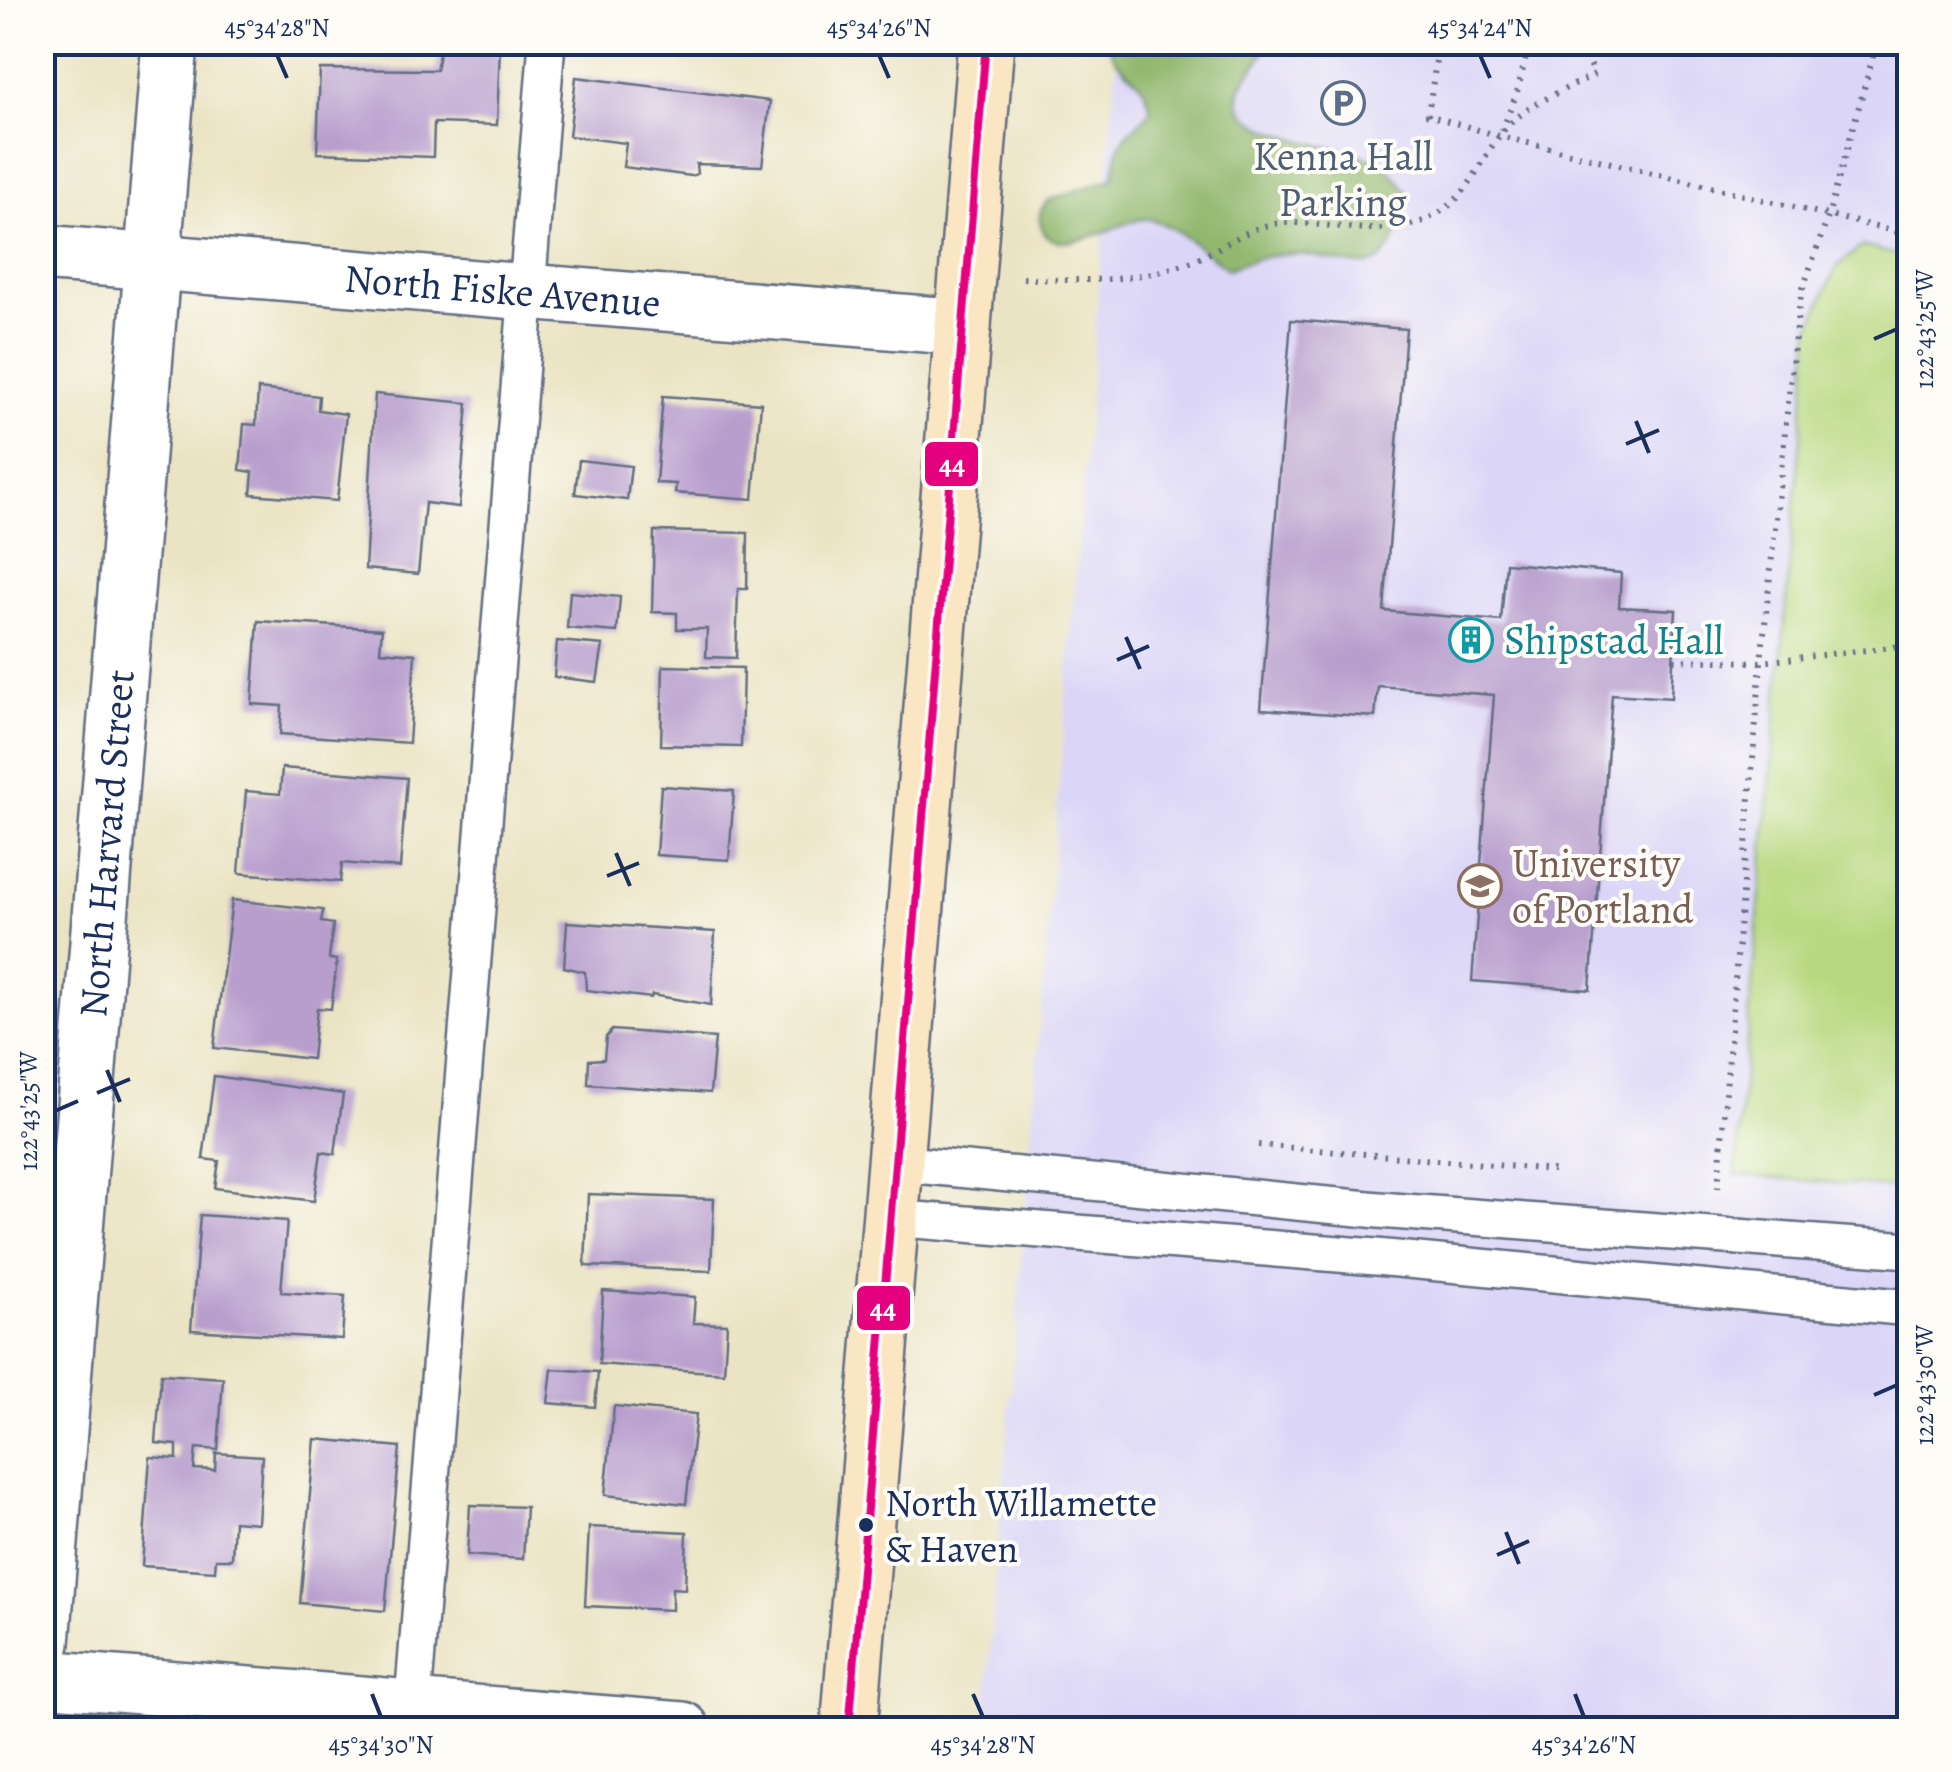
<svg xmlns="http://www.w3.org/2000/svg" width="1952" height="1772" font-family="Alegreya,serif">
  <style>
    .built { fill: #dbd6f7 }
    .green { fill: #b8d87f; stroke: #6a846e; stroke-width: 2.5 }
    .forest { fill: #92b86e; stroke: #567466; stroke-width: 2.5 }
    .building { fill: #b89ecd }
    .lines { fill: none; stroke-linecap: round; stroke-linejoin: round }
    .lane-casing { stroke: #646e82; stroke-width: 40 }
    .street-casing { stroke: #646e82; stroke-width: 60 }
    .secondary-casing { stroke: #646e82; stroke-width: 60 }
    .path { stroke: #646e82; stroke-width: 6; stroke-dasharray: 2.5 8; stroke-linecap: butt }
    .lane { stroke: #fff; stroke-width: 35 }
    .street { stroke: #fff; stroke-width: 55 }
    .secondary { stroke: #fbe6c4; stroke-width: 55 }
    .bus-1-casing { stroke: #fdfcf7; stroke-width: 15 }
    .bus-1 { stroke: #e5007d; stroke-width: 8 }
    .ticks { fill: none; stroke: #1b2f5e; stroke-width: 4 }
    .bus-dot { fill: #1b2f5e; stroke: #fdfcf7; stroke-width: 4 }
    .labels { text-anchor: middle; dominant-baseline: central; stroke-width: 8; stroke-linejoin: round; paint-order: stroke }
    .bus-label { font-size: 38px; fill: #1b2f5e; stroke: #fdfcf7; text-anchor: start }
    .service-label { font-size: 40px; fill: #4e5e75; stroke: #fdfcf7 }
    .street-label { font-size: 40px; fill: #1b2f5e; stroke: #fdfcf7 }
    .culture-label { font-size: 40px; fill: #0d838f; stroke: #fdfcf7; text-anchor: start }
    .education-label { font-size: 40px; fill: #785e54; stroke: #fdfcf7; text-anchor: start }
    .line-badge { stroke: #fdfcf7; stroke-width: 4 }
    .badge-label { font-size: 28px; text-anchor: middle; font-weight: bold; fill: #fff }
    .neatline { fill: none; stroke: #1b2f5e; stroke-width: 4 }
    .ticks-label { font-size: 25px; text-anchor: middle; fill: #1b2f5e }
  </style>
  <rect width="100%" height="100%" fill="#fdfcf7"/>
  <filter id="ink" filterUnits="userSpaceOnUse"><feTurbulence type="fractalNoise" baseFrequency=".01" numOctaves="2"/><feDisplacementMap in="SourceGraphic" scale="20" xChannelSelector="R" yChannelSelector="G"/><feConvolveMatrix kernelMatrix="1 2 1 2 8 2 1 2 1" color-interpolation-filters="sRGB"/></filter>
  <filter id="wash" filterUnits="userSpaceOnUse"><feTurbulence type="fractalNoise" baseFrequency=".0048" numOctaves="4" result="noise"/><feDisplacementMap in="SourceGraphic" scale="40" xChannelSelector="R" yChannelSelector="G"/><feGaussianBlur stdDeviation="2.25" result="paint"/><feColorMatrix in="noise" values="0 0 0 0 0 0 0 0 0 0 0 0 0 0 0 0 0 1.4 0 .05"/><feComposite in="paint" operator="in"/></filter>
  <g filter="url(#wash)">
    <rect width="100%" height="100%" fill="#ebe4c4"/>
    <polygon class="built" points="1118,43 1909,43 1909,1729 984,1730"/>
    <polygon class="green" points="1862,246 1909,258 1909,1189 1735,1175 1811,325 1836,268"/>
    <path class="forest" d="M1108,43H1267C1263,63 1240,77 1239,98C1238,137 1345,146 1375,160C1389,167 1399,182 1408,193C1405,218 1392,268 1360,265C1339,264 1318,255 1298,254C1276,253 1248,260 1228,269C1209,255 1172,223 1149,219C1127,215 1045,272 1040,219C1039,210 1043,206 1049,200L1113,178L1119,147L1128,133L1150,112C1150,77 1115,72 1108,43Z"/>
    <g id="blocks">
      <g class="building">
        <polygon points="730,42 776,42 775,49 729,45"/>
        <polygon points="441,43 500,45 497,125 434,123 433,157 317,153 320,69 436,70"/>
        <polygon points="576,77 770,101 762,166 696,164 697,174 691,176 623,167 626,143 569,136"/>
        <polygon points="1291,320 1406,329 1384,611 1501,621 1506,563 1621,573 1619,607 1676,610 1671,698 1612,694 1590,990 1472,981 1494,695 1378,686 1375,717 1261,709"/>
        <polygon points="258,389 319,396 318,410 346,414 337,501 251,494 253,472 240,470 244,424 256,425"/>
        <polygon points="375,394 468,403 459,507 425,503 418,574 365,569"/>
        <polygon points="663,396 761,403 753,499 675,493 676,484 656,483"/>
        <polygon points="579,460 631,466 627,500 575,494"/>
        <polygon points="654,531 748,533 747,589 738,589 736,658 706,657 707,629 677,629 677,613 652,612"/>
        <polygon points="570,592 620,597 617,632 567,628"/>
        <polygon points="258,621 382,629 380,651 415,654 409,743 280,734 282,706 252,704"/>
        <polygon points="557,641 603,645 597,682 554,677"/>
        <polygon points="663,666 743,668 741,747 661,745"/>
        <polygon points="282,768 407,778 400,868 342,863 340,882 239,873 246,791 280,794"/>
        <polygon points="661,786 734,791 729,860 656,855"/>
        <polygon points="232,900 323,910 321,922 333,924 329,959 337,960 331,1009 317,1008 312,1059 214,1048"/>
        <polygon points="567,922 715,932 711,1005 652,995 651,998 586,990 585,972 564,967"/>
        <polygon points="612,1030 715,1038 710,1093 588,1084 589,1060 604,1059 606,1037"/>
        <polygon points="214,1076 343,1094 335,1154 321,1152 314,1201 215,1188 219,1161 203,1159"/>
        <polygon points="588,1194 714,1199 711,1271 585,1266"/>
        <polygon points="200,1215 287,1221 281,1292 345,1296 342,1339 191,1330"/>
        <polygon points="603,1291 695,1297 693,1323 727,1324 724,1373 599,1364"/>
        <polygon points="552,1369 598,1372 595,1407 548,1403"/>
        <polygon points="161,1374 223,1378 218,1450 196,1448 194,1469 215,1470 216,1453 262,1456 258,1523 234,1521 232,1559 216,1559 215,1571 142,1566 150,1457 177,1459 177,1445 156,1443"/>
        <polygon points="614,1406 696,1414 686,1504 605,1495"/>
        <polygon points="315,1439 400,1447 385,1611 300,1603"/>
        <polygon points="470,1505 526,1507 523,1559 467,1555"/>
        <polygon points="589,1527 687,1532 685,1589 672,1588 672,1610 585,1606"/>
      </g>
    </g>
  </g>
  <g filter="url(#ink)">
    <use href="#blocks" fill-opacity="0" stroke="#646e82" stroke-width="2.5"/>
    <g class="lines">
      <g class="lane-casing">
        <g id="lane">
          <polyline points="895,1163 1379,1210 1910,1250"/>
          <polyline points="891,1218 1376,1257 1910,1308"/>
          <polyline points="411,1726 547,42"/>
        </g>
      </g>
      <g class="street-casing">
        <g id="street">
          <path id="s1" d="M42,253L963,327"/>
          <path id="s2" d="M42,1643L170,42"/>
          <polyline points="42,1678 682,1730"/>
        </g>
      </g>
      <g class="secondary-casing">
        <polyline id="secondary" points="849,1730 986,42"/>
      </g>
      <g class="path">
        <polyline points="1436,61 1428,115 1499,136 1910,235"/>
        <polyline points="1502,131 1517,92 1530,42"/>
        <path d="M1023,278C1079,282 1134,282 1188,263C1221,251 1247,224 1285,223C1338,222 1393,243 1440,212C1471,193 1479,162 1500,135C1522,106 1563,91 1595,74L1579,42"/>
        <polyline points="1674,660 1761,662 1910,645"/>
        <polyline points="1258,1145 1554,1170"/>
        <polyline points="1718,1188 1761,662 1796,327 1802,291 1828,217 1877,42"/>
      </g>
      <use href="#lane" class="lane"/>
      <use href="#street" class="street"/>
      <use href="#secondary" class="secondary"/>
      <g class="bus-1-casing">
        <polyline id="bus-1" points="849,1730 986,42"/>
      </g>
      <use href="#bus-1" class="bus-1"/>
    </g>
  </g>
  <path class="ticks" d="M277,55L287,78M879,55L889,78M1480,55L1490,78M1874,339L1897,329M1636,421L1649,453M1626,444L1659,430M1126,637L1140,669M1117,660L1149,646M616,853L630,886M607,876L639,863M107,1070L120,1102M97,1093L130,1079M55,1111L78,1101M1874,1395L1897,1385M1506,1532L1519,1564M1497,1555L1529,1541M372,1694L381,1717M973,1694L983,1717M1575,1694L1584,1717"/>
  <defs>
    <g id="parking-ring" transform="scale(2.25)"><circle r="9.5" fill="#fdfcf7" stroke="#5c6f8a" stroke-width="1.5"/><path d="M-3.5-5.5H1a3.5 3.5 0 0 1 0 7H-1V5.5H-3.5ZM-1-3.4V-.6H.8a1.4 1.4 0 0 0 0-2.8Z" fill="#5c6f8a"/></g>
    <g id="building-ring" transform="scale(2.25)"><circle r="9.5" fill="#fdfcf7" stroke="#0f9aa8" stroke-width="1.5"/><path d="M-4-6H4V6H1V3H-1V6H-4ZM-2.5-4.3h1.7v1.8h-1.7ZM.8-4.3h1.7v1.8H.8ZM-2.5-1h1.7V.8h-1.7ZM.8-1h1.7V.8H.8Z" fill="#0f9aa8"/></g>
    <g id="university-ring" transform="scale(2.25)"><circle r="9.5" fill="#fdfcf7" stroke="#8d6e63" stroke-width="1.5"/><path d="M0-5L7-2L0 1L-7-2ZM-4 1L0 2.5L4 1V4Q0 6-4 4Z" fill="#8d6e63"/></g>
  </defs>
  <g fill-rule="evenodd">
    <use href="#parking-ring" x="1343" y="103"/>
    <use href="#building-ring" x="1471" y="640"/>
    <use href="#university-ring" x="1480" y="886"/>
  </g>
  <circle class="bus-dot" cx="866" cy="1525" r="9"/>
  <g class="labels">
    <g class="bus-label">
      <text x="885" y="1503">North Willamette<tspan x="885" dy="46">&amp; Haven</tspan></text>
    </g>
    <g class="service-label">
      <text x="1343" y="156">Kenna Hall<tspan x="1343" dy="46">Parking</tspan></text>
    </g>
    <g class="street-label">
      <text stroke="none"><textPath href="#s1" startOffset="462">North Fiske Avenue</textPath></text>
      <text stroke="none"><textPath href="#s2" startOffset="802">North Harvard Street</textPath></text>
    </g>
    <g class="culture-label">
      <text x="1504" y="640">Shipstad Hall</text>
    </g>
    <g class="education-label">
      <text x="1512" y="863">University<tspan x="1512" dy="46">of Portland</tspan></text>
    </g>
  </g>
  <g class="line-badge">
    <rect x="923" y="440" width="57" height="48" rx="10" fill="#e5007d"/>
    <rect x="855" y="1284" width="57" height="48" rx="10" fill="#e5007d"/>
  </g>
  <g class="badge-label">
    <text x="952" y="474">44</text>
    <text x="883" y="1318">44</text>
  </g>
  <rect width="1952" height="1772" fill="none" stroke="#fdfcf7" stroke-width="110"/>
  <rect x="55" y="55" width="1842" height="1662" class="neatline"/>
  <g class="ticks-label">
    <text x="277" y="36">45°34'28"N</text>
    <text x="879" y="36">45°34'26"N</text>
    <text x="1480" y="36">45°34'24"N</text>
    <text transform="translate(1924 329) rotate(-90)" y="9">122°43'25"W</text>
    <text transform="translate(28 1111) rotate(-90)" y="9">122°43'25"W</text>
    <text transform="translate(1924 1385) rotate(-90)" y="9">122°43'30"W</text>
    <text x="381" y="1753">45°34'30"N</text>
    <text x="983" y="1753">45°34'28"N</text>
    <text x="1584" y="1753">45°34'26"N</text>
  </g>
</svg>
